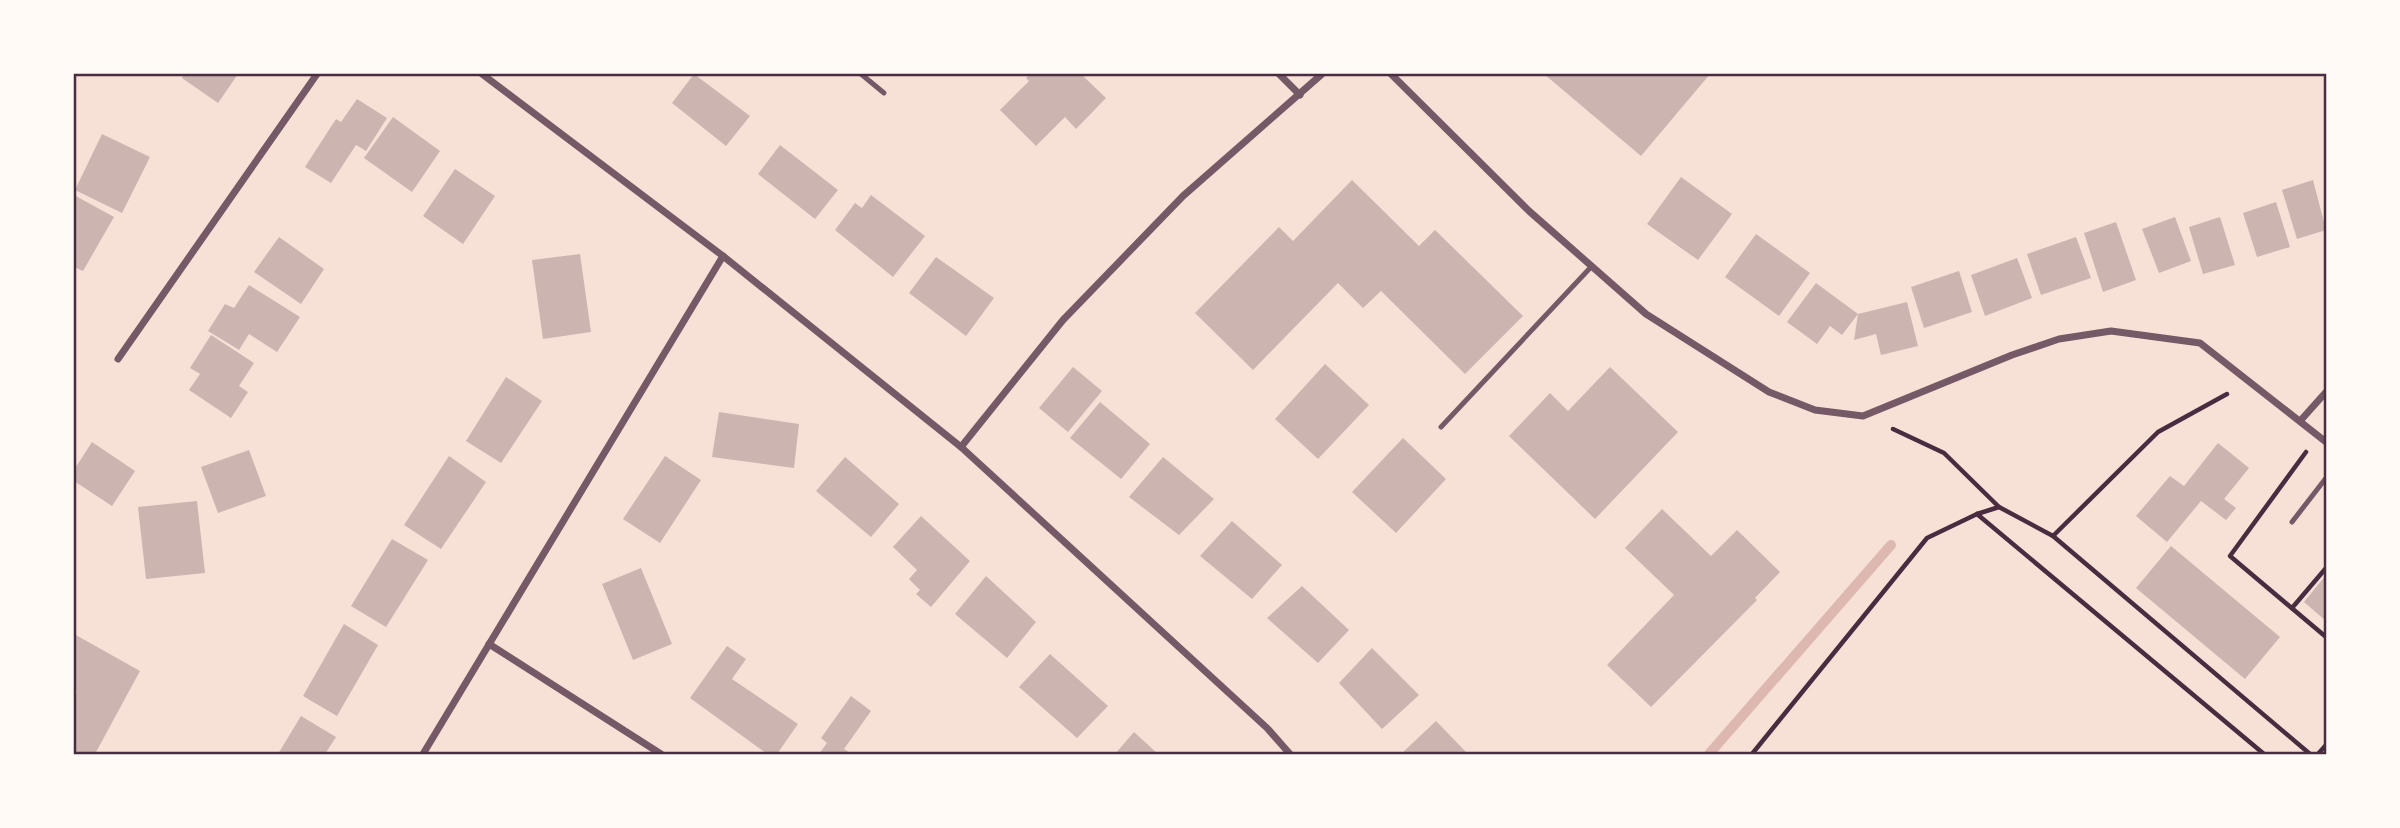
<svg xmlns="http://www.w3.org/2000/svg" width="2400" height="828" font-family="Roboto,sans-serif">
  <style>
    .lines { fill: none; stroke-linecap: round; stroke-linejoin: round }
    .stream { stroke: #dcb8b0; stroke-width: 10 }
    .building { fill: #ccb4b1 }
    .path { stroke: #4a2c40; stroke-width: 4.5 }
    .service { stroke: #755966; stroke-width: 5 }
    .minor { stroke: #755966; stroke-width: 7 }
    .neatline { fill: none; stroke: #4a2c40; stroke-width: 2.5 }
  </style>
  <rect width="100%" height="100%" fill="#f7e1d7"/>
  <g class="lines">
    <polyline class="stream" points="1709,754 1891,545"/>
  </g>
  <g class="building">
    <polygon points="184,74 238,74 218,103 182,78"/>
    <polygon points="694,74 750,116 726,146 672,103"/>
    <polygon points="1030,74 1081,74 1106,98 1076,129 1065,117 1036,146 1000,110 1029,81 1026,78"/>
    <polygon points="1544,74 1710,74 1641,156"/>
    <polygon points="357,99 387,118 366,151 356,145 331,183 305,167 336,119 341,122"/>
    <polygon points="393,117 440,151 412,192 364,158"/>
    <polygon points="102,134 150,157 122,213 75,190"/>
    <polygon points="780,145 838,190 815,219 758,174"/>
    <polygon points="455,169 495,196 463,244 423,216"/>
    <polygon points="1681,177 1732,214 1698,260 1647,224"/>
    <polygon points="1352,180 1419,246 1435,230 1523,316 1465,374 1381,291 1363,308 1338,283 1253,370 1195,313 1279,227 1293,241"/>
    <polygon points="2313,180 2326,230 2297,239 2282,190"/>
    <polygon points="74,195 114,217 83,271 74,267"/>
    <polygon points="871,195 925,236 893,277 835,230 855,203 862,208"/>
    <polygon points="2276,202 2290,247 2257,257 2243,213"/>
    <polygon points="2175,217 2191,261 2159,273 2142,229"/>
    <polygon points="2220,217 2235,265 2203,274 2189,227"/>
    <polygon points="2116,222 2136,280 2103,292 2084,233"/>
    <polygon points="1756,234 1810,273 1779,316 1725,277"/>
    <polygon points="279,237 324,269 301,304 254,272"/>
    <polygon points="2076,237 2091,278 2041,295 2027,254"/>
    <polygon points="580,254 591,332 543,339 532,260"/>
    <polygon points="936,257 994,298 966,336 909,293"/>
    <polygon points="2017,258 2032,298 1985,316 1971,275"/>
    <polygon points="1959,271 1972,312 1924,328 1911,287"/>
    <polygon points="1816,283 1858,314 1907,302 1918,346 1881,355 1876,334 1854,340 1858,314 1842,335 1830,326 1817,344 1787,322"/>
    <polygon points="249,285 300,317 277,352 249,334 239,350 208,331 225,304 234,308"/>
    <polygon points="211,335 254,363 239,386 248,392 231,418 189,390 200,374 190,368"/>
    <polygon points="1325,364 1369,405 1318,459 1275,419"/>
    <polygon points="1073,367 1102,391 1068,432 1039,408"/>
    <polygon points="1610,367 1678,432 1595,519 1509,436 1550,393 1568,411"/>
    <polygon points="506,377 542,401 501,463 466,441"/>
    <polygon points="1100,402 1150,444 1121,479 1070,438"/>
    <polygon points="719,412 799,424 794,468 712,457"/>
    <polygon points="1403,438 1446,479 1396,533 1352,492"/>
    <polygon points="92,442 135,471 112,506 74,481 74,470"/>
    <polygon points="2218,443 2249,468 2224,499 2236,508 2226,520 2201,501 2167,542 2136,516 2170,476 2184,486"/>
    <polygon points="249,450 266,496 218,513 201,467"/>
    <polygon points="449,456 486,482 441,549 404,525"/>
    <polygon points="665,456 701,480 660,543 623,519"/>
    <polygon points="845,457 899,504 871,537 816,491"/>
    <polygon points="1163,457 1214,499 1179,535 1129,497"/>
    <polygon points="197,501 205,573 146,579 138,507"/>
    <polygon points="1662,509 1711,556 1737,530 1780,572 1755,598 1757,600 1651,707 1607,665 1674,595 1625,548"/>
    <polygon points="921,516 970,561 931,607 916,594 920,590 909,579 917,570 893,547"/>
    <polygon points="1232,521 1282,565 1252,599 1200,556"/>
    <polygon points="392,539 428,560 386,627 351,606"/>
    <polygon points="2171,546 2280,637 2245,679 2136,588"/>
    <polygon points="641,568 672,644 633,660 602,584"/>
    <polygon points="2326,575 2326,621 2304,602"/>
    <polygon points="986,576 1036,622 1007,658 955,614"/>
    <polygon points="1302,586 1349,630 1318,663 1267,618"/>
    <polygon points="344,624 378,645 337,716 303,696"/>
    <polygon points="74,634 140,671 95,754 74,754 74,697 77,691 74,689"/>
    <polygon points="727,646 746,659 732,679 798,724 777,754 767,754 690,698"/>
    <polygon points="1372,648 1419,695 1382,729 1339,683"/>
    <polygon points="1050,654 1108,706 1077,738 1019,687"/>
    <polygon points="851,696 871,711 844,749 852,754 819,754 827,743 821,738"/>
    <polygon points="301,716 336,737 325,754 278,754"/>
    <polygon points="1436,721 1468,754 1401,754"/>
    <polygon points="1134,732 1158,754 1115,754"/>
  </g>
  <g class="lines">
    <g class="path">
      <polyline points="1893,429 1944,453 1999,507 2053,536 2158,432 2227,394"/>
      <polyline points="2306,452 2230,556 2326,637"/>
      <polyline points="1977,514 2264,754"/>
      <polyline points="2053,536 2310,754"/>
      <polyline points="2292,608 2326,568"/>
      <polyline points="1752,754 1927,538 1977,514 1999,507"/>
      <polyline points="2318,754 2326,745"/>
    </g>
    <g class="service">
      <polyline points="861,74 884,93"/>
      <polyline points="1441,427 1591,267"/>
      <polyline points="2292,522 2326,478"/>
    </g>
    <g class="minor">
      <polyline points="482,74 723,256 961,447 1267,728 1290,754"/>
      <polyline points="1279,74 1300,95"/>
      <polyline points="1391,74 1529,211 1646,314 1769,392 1815,410 1863,416 2012,355 2059,339 2111,331 2200,343 2326,442"/>
      <polyline points="118,359 317,74"/>
      <polyline points="2301,420 2326,392"/>
      <polyline points="961,447 1063,320 1183,196 1322,74"/>
      <polyline points="489,644 661,754"/>
      <polyline points="423,754 723,256"/>
    </g>
  </g>
  <rect width="2400" height="828" fill="none" stroke="#fffaf5" stroke-width="150"/>
  <rect x="75" y="75" width="2250" height="678" class="neatline"/>
</svg>
